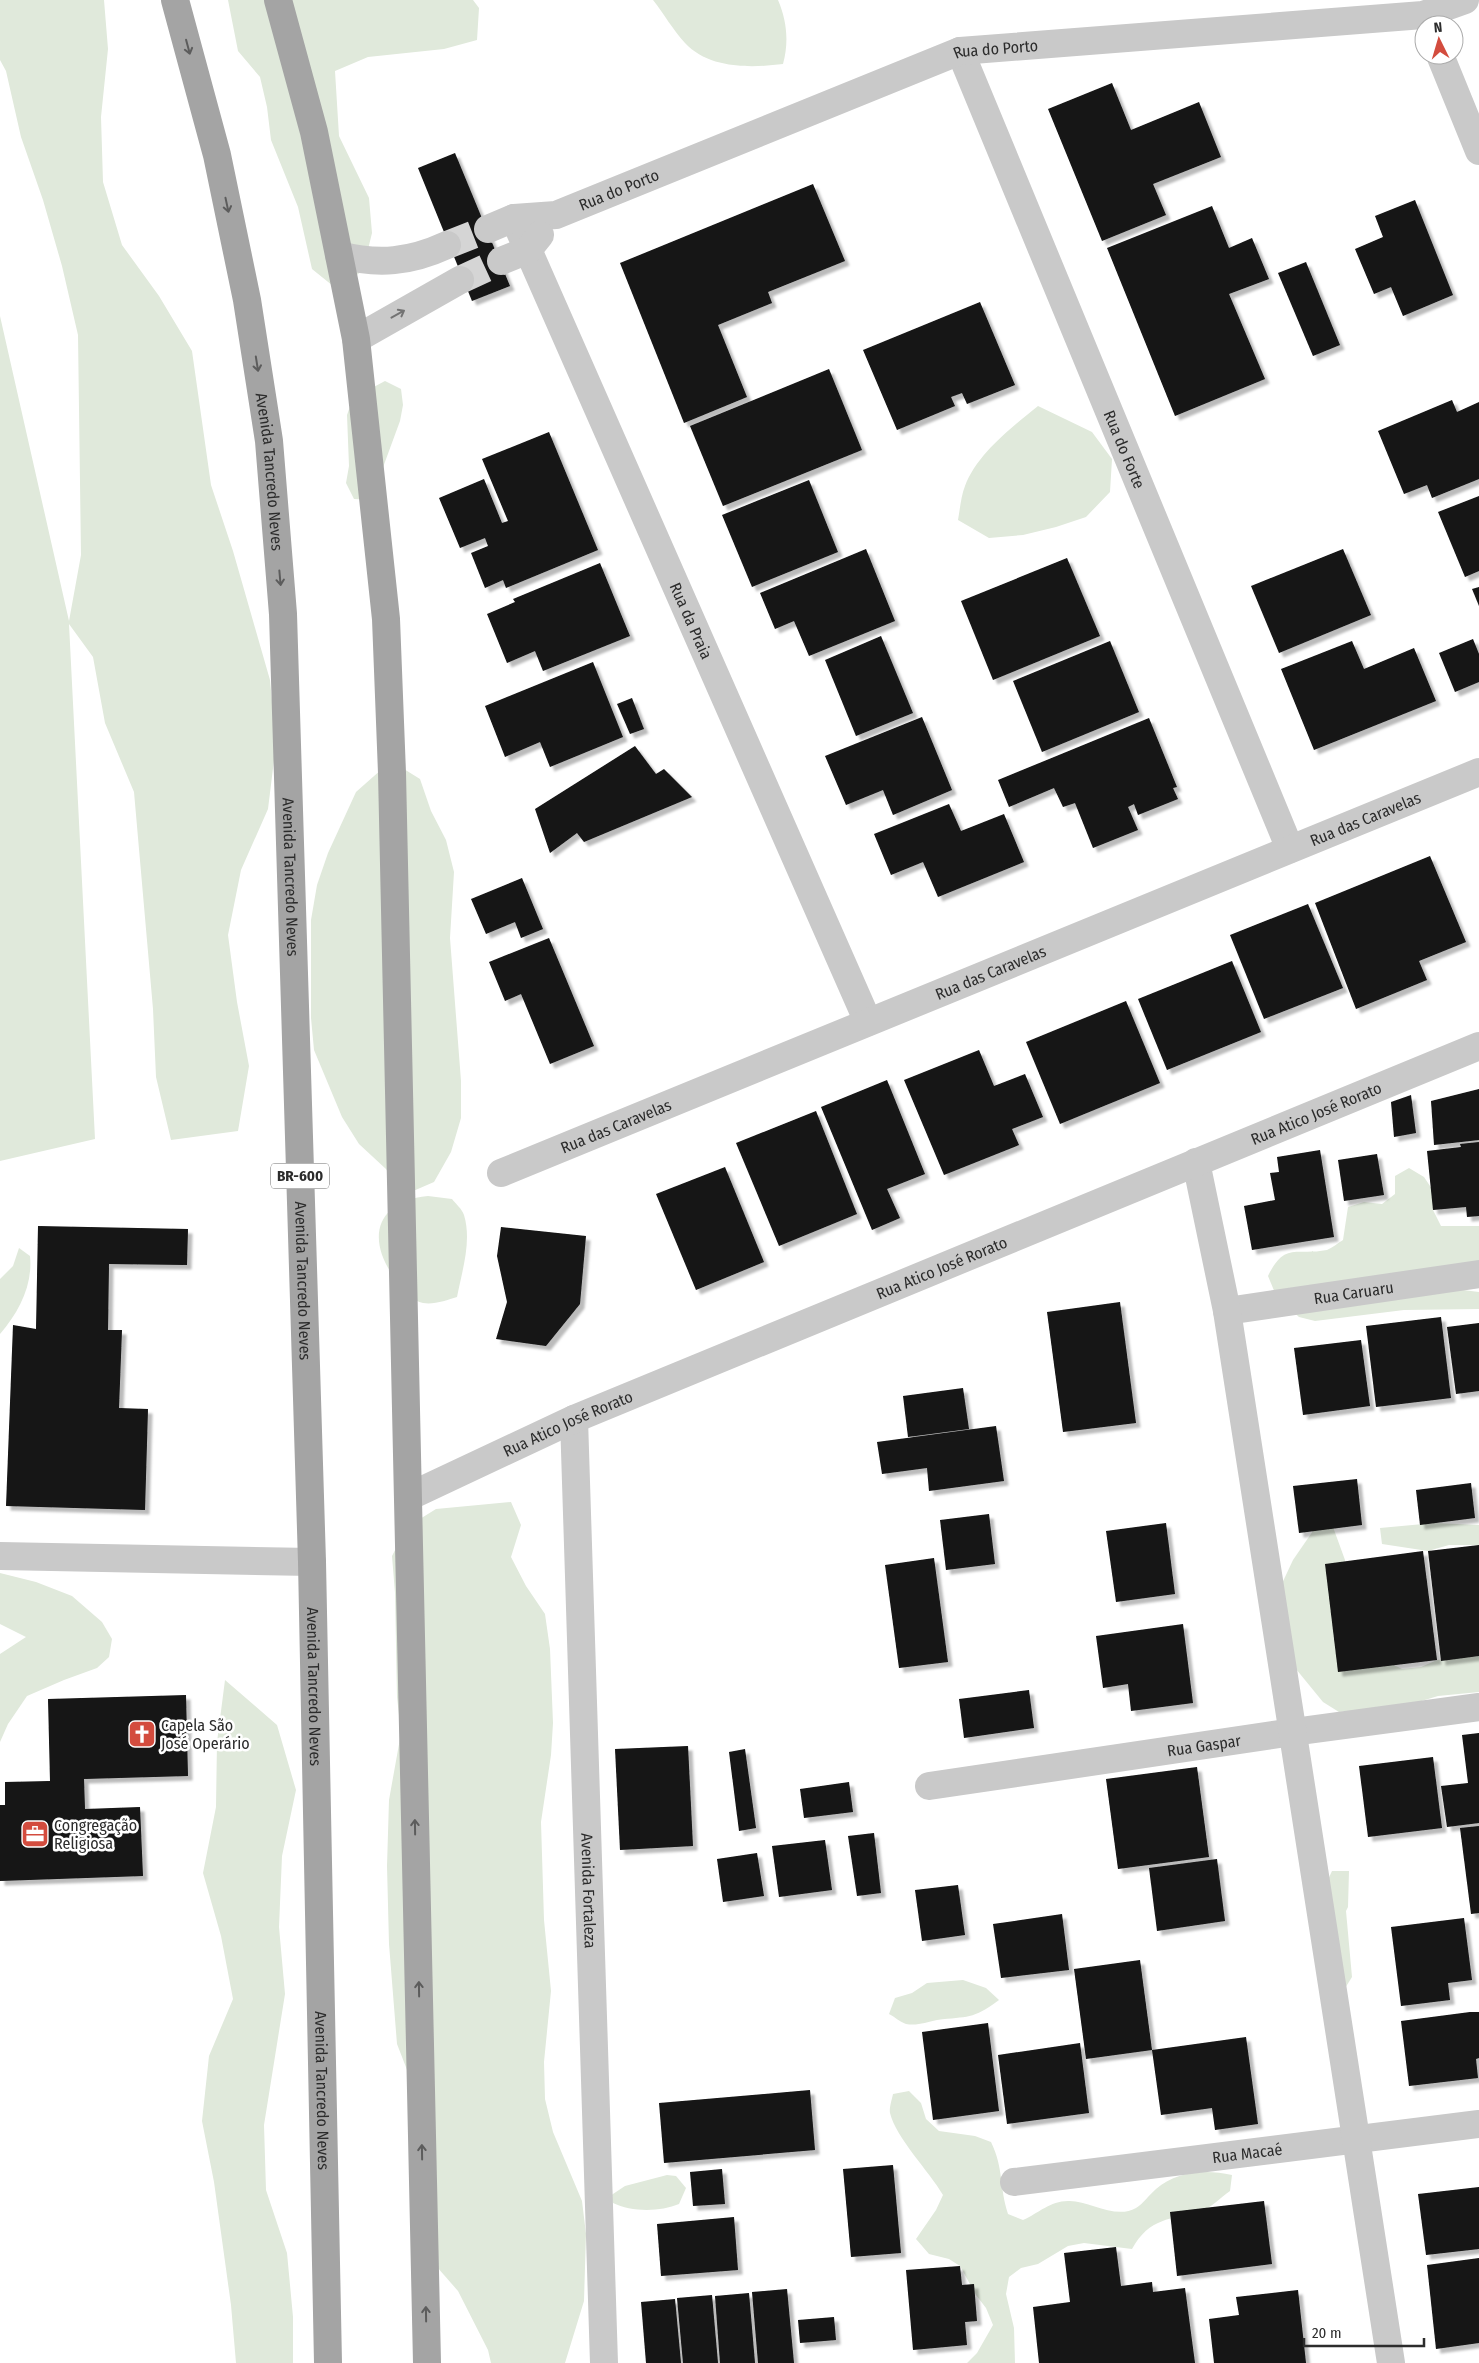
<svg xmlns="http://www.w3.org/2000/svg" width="1479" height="2363" font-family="'Fira Sans Condensed',sans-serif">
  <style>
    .green { fill: #e0e9db }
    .building { fill: #131313; filter: url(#shadow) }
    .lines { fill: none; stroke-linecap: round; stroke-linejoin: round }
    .minor-tunnel { stroke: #d5d5d5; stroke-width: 28; stroke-dasharray: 28 14; stroke-linecap: butt }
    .minor { stroke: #c9c9c9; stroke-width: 28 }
    .tertiary { stroke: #c9c9c9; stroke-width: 28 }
    .primary { stroke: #a4a4a4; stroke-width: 28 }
    .oneway { stroke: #5c5c5c }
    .oneway2 { stroke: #737373 }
    .labels { text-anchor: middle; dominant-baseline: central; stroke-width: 5; stroke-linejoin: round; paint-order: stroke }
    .shield { fill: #fff; stroke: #6b6b6b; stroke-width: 1 }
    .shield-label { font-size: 15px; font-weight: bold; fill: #2c2c2c }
    .street-label { font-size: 16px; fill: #2c2c2c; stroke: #fff }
    .poi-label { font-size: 16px; fill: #2c2c2c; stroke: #fff; text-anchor: start }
  </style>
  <defs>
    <filter id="shadow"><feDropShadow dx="4.5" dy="4.5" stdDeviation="1" flood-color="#0004"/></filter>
  </defs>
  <rect width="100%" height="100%" fill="#fff"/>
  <g class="green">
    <polygon points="0,0 104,0 108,49 101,117 103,182 122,245 159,296 192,351 211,485 233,551 270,680 276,744 268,809 241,870 228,935 237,1002 249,1066 238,1131 171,1140 156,1077 153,1009 134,792 105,723 93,657 69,624 95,1139 0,1161 0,316 69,621 81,555 78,335 62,266 43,200 21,137 6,71 0,60"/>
    <polygon points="228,0 473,0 479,8 477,40 444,49 368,57 335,71 339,136 369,198 372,233 363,270 338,290 312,269 298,207 271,140 267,107 260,77 238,51"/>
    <path d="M653,0H778C787,21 789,42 783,64C751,68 709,69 685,43C673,30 664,14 653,0Z"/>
    <polygon points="385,381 401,389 403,405 400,421 371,500 354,499 346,483 349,466 347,415 353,398"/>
    <path d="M1038,406L1092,432L1112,459L1110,492L1086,517L1056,527L1023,535L989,538L958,520C960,509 961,496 965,486C977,454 1012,427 1038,406Z"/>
    <polygon points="391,761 420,779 431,811 446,840 454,872 450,938 461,1081 461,1118 451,1152 434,1182 404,1195 386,1169 359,1144 342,1117 314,1050 311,1018 311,920 317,885 328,853 356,792"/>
    <path d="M1409,1168L1424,1177L1434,1192L1433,1210L1441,1226H1479V1267L1463,1290L1479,1292V1309L1404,1310L1315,1321L1299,1317L1286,1305L1275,1293L1268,1276C1285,1241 1296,1256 1327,1250C1332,1248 1338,1243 1343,1240L1348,1207L1364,1202L1382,1204L1395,1194V1176Z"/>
    <path d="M428,1196L452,1199C456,1204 462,1209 464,1215C472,1241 462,1271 457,1297C447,1300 434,1305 423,1303C413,1301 405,1291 399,1283C366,1245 372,1201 428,1196Z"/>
    <path d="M19,1248L30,1256C33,1285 19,1312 0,1334V1279L13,1266Z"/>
    <polygon points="511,1502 521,1525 511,1557 526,1586 545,1614 550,1649 553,1723 551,1755 541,1822 544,1920 551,1991 544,2062 545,2099 553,2132 582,2201 586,2234 584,2301 565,2363 491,2363 488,2350 458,2291 437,2267 409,2075 397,2044 389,1944 387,1866 389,1800 401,1733 397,1697 395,1593 392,1556 407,1527 436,1509"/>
    <polygon points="1434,1523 1479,1525 1479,1545 1449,1545 1428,1551 1382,1544 1380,1528"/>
    <polygon points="1333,1527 1345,1560 1344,1571 1386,1661 1402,1669 1421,1667 1437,1660 1479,1656 1479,1692 1438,1696 1405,1706 1339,1712 1323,1702 1278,1647 1278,1592 1293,1560 1315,1528"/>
    <polygon points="0,1573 36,1582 72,1596 102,1622 112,1639 109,1657 97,1668 64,1680 27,1696 8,1724 0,1742 0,1654 26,1637 0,1624"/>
    <polygon points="225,1680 277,1725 296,1790 282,1856 279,1927 285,1994 264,2125 266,2190 287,2253 293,2317 293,2363 236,2363 231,2305 214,2182 202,2121 209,2056 233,1999 221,1936 203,1873 216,1807 217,1742"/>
    <polygon points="1332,1871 1349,1871 1348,1907 1346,1911 1352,1977 1342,1993 1325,1886"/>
    <path d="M963,1980L986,1988L999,2000C972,2020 968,2016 937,2020C926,2022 918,2026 906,2024C900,2022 895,2017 889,2014L895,1998L912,1993L927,1983Z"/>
    <path d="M909,2091L921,2103L926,2119L939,2131L975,2136L991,2142C1004,2169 999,2187 1008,2214L1023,2220C1039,2213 1050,2201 1068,2201C1089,2200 1115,2220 1136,2208C1143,2204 1149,2195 1156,2189C1177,2171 1205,2169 1232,2175L1230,2191C1221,2197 1211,2208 1201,2211C1170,2220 1150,2217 1132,2249L1084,2243L1068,2246L1038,2264L1021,2268L1009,2277L1006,2294L1014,2328L1015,2363H967L977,2353L993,2325L986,2308L976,2295L960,2266L949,2259L929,2254L916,2239L936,2210L943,2195C929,2171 896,2138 890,2113C889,2108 892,2099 893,2094Z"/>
    <path d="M667,2175L676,2176L686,2188L679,2204C660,2212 631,2212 613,2203L610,2196L625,2186Z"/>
  </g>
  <g class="building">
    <polygon points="1112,83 1131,130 1199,102 1221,157 1153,184 1166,215 1102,241 1048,109"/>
    <polygon points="455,153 510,286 472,301 418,168"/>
    <polygon points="813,184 845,261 768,292 772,303 718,325 747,397 684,423 620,263"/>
    <polygon points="1415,200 1453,295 1403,316 1391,287 1374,294 1355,249 1383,237 1375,216"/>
    <polygon points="1212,206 1229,248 1252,238 1269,279 1229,294 1265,379 1175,416 1107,248"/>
    <polygon points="1306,262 1340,345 1313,356 1278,273"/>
    <polygon points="980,302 1015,385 967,404 962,393 951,397 955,406 897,430 863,350"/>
    <polygon points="829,369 862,450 723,506 690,426"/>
    <polygon points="1452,400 1457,412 1479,402 1479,479 1432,498 1427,485 1404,494 1378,431"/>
    <polygon points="549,432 598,550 506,588 503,580 485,588 471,553 488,546 485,538 460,548 439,498 484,479 502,523 508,521 482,459"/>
    <polygon points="809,480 838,552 752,587 722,515"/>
    <polygon points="1479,496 1479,571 1465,577 1438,512"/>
    <polygon points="866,549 895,621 809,656 794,621 775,629 760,593"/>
    <polygon points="1343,549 1371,615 1279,653 1251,586"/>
    <polygon points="1067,558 1100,636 993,680 961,601"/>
    <polygon points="600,563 630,636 543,671 535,651 507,663 487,614 515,602 513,599"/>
    <polygon points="1479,587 1479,606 1472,589"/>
    <polygon points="881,636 913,713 856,736 825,660"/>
    <polygon points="1473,639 1479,654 1479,682 1455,692 1439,653"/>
    <polygon points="1110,641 1139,712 1042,752 1013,681"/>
    <polygon points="1352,641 1364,669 1414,648 1436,701 1314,750 1281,669"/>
    <polygon points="593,662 623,737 550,767 540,742 505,757 485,706"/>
    <polygon points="632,698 644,729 630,734 617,704"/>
    <polygon points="922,717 952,790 893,815 883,790 846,805 825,756"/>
    <polygon points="1149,718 1177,787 1173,788 1178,799 1138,815 1134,804 1128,807 1138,830 1093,848 1075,803 1063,807 1054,788 1009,807 998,780"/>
    <polygon points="635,746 656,774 664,769 692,797 584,842 577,833 550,853 535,809"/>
    <polygon points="949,804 961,831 1004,814 1024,862 938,897 923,862 891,875 874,834"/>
    <polygon points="1430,856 1466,942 1419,961 1427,980 1356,1009 1315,903"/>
    <polygon points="522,878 543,929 521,938 515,922 486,934 471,899"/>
    <polygon points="1308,904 1343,988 1264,1019 1230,935"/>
    <polygon points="549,938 594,1046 550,1064 521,994 505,1001 489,962"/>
    <polygon points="1232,961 1261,1032 1167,1070 1138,999"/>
    <polygon points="1126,1001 1160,1083 1060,1124 1026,1042"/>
    <polygon points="979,1050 994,1086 1025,1074 1043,1117 1012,1129 1019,1145 944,1175 904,1080"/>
    <polygon points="887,1080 925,1174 887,1189 900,1218 872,1230 821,1107"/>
    <polygon points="1479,1089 1479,1140 1434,1145 1431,1101"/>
    <polygon points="1411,1095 1416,1133 1394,1137 1391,1102"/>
    <polygon points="816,1111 857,1214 779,1246 736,1143"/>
    <polygon points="1479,1142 1479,1216 1467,1217 1466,1207 1433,1210 1427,1151 1461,1147 1460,1144"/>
    <polygon points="1320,1150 1334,1237 1252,1250 1244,1206 1275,1200 1270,1173 1279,1172 1277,1157"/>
    <polygon points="1377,1154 1384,1195 1344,1201 1338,1160"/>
    <polygon points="725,1167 764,1262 696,1290 656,1194"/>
    <polygon points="38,1226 188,1229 187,1265 109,1264 108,1330 122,1330 119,1408 148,1409 145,1510 6,1506 13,1325 36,1329"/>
    <polygon points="501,1227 586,1236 580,1304 546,1346 496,1339 507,1302 497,1256"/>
    <polygon points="1120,1302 1136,1423 1063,1432 1047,1312"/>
    <polygon points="1441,1317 1451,1398 1376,1407 1366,1326"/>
    <polygon points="1479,1323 1479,1391 1456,1394 1447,1327"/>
    <polygon points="1361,1340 1370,1406 1303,1415 1294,1348"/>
    <polygon points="963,1388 969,1429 908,1437 903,1396"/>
    <polygon points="996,1426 1004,1481 929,1491 927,1468 882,1474 877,1442"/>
    <polygon points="1357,1479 1362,1525 1299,1533 1293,1486"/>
    <polygon points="1471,1483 1475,1518 1420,1525 1416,1490"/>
    <polygon points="989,1514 995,1564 946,1570 940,1520"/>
    <polygon points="1166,1523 1175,1594 1116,1602 1106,1531"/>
    <polygon points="1479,1545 1479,1656 1441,1661 1428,1551"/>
    <polygon points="1423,1551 1437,1660 1338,1672 1325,1564"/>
    <polygon points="934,1558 948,1662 899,1668 885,1565"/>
    <polygon points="1183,1624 1193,1703 1131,1711 1128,1684 1103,1688 1096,1636"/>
    <polygon points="1029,1690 1034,1728 964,1738 959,1699"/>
    <polygon points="186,1695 188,1776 84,1779 85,1809 140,1807 143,1876 0,1881 0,1805 5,1805 5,1782 50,1781 48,1699"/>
    <polygon points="1479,1733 1479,1823 1447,1827 1441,1786 1468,1783 1462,1735"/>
    <polygon points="688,1746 693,1846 620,1850 615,1749"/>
    <polygon points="745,1749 756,1828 739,1831 729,1752"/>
    <polygon points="1433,1757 1442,1828 1368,1837 1359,1766"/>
    <polygon points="1197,1767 1209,1857 1118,1869 1106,1779"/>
    <polygon points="849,1782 853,1812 804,1818 800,1789"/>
    <polygon points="1479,1826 1479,1913 1471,1914 1460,1828"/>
    <polygon points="874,1833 881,1893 857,1896 848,1836"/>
    <polygon points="825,1840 832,1890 779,1897 772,1846"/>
    <polygon points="757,1853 764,1896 723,1902 717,1859"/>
    <polygon points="1217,1859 1225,1921 1157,1931 1149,1868"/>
    <polygon points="958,1885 965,1935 922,1941 915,1890"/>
    <polygon points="1062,1914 1069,1970 1001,1978 993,1924"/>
    <polygon points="1464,1918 1472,1980 1448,1983 1450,2000 1401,2006 1391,1927"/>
    <polygon points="1140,1960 1152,2050 1086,2059 1074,1969"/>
    <polygon points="1470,2012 1479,2012 1479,2058 1476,2059 1478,2078 1409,2086 1401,2021"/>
    <polygon points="988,2023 999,2111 933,2120 922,2032"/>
    <polygon points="1246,2037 1258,2124 1215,2130 1212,2108 1161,2115 1152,2050"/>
    <polygon points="1080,2043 1089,2113 1007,2124 998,2055"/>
    <polygon points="810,2090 815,2150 664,2163 659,2103"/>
    <polygon points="893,2165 901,2253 851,2257 843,2169"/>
    <polygon points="722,2169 725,2204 693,2206 690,2172"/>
    <polygon points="1479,2187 1479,2249 1426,2255 1418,2194"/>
    <polygon points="1264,2201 1272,2264 1177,2276 1170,2212"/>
    <polygon points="734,2217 738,2270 661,2276 657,2224"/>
    <polygon points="1116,2247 1121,2286 1152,2282 1153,2292 1185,2288 1195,2363 1039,2363 1033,2307 1070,2302 1064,2253"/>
    <polygon points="1479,2258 1479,2343 1436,2349 1427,2265"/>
    <polygon points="960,2266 962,2285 974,2284 977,2321 965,2322 967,2345 913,2350 906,2270"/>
    <polygon points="787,2289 794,2363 758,2363 752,2292"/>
    <polygon points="1298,2290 1306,2363 1214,2363 1209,2319 1239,2315 1236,2297"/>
    <polygon points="749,2293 755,2363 720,2363 715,2296"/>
    <polygon points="712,2295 718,2363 683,2363 677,2298"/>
    <polygon points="675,2299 681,2363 646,2363 641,2302"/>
    <polygon points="834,2317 836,2340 800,2343 798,2320"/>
  </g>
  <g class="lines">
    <g class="minor-tunnel">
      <polyline points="447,245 488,229"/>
      <polyline points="460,280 501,261"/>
    </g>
    <g class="minor">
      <path id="s1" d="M960,51L1290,849"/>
      <polyline points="1440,55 1479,151"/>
      <path id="s2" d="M514,218L868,1022"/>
      <path id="s3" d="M488,229L514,218L556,215L960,51L1423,15L1465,0"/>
      <path d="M339,255C379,265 410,262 447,245"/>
      <polyline points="501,261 528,250 540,235"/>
      <polyline points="356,339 460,280"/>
      <path id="s4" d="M501,1173L1479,772"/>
      <path id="s5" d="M1227,1311L1479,1274"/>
      <polyline points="0,1556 312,1562"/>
      <path id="s6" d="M929,1786L1293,1732L1479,1707"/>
      <path id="s7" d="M1014,2182L1479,2124"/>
    </g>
    <g class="tertiary">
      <polyline points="1196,1162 1227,1311 1391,2363"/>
      <path id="s8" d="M574,1419L604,2363"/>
      <path id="s9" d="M408,1497L574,1419L1479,1046"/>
    </g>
    <g class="primary">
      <path id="s10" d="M175,0L217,155L247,300L269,441L283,614L312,1562L328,2363"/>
      <polyline points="278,0 314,132 356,339 386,619 392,773 427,2363"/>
    </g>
  </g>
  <defs><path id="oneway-shaft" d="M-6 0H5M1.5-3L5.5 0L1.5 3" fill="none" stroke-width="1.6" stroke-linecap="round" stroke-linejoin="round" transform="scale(1.25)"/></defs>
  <g class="oneway">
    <use href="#oneway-shaft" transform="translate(188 47) rotate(75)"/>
    <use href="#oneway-shaft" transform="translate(227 205) rotate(78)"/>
    <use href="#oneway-shaft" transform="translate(257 364) rotate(81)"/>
    <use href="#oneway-shaft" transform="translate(280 578) rotate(85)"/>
    <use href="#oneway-shaft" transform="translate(415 1827) rotate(-91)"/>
    <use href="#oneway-shaft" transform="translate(419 1989) rotate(-91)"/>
    <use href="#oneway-shaft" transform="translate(422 2152) rotate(-91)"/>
    <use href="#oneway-shaft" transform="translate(426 2314) rotate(-91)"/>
  </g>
  <use class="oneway2" href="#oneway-shaft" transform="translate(398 314) rotate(-29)"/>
  <defs>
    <g id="church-square" transform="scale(1.4375)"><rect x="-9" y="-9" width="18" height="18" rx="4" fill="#d34c3e" stroke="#fff"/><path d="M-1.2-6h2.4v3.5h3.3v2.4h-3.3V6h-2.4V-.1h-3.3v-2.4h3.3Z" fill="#fff"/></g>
    <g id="office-square" transform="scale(1.4375)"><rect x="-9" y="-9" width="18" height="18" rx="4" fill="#d34c3e" stroke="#fff"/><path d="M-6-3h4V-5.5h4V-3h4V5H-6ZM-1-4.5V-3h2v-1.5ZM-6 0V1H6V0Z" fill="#fff"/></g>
  </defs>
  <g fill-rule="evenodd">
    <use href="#church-square" x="142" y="1734"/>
    <use href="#office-square" x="35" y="1834"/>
  </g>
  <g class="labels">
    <rect class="shield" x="271" y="1163.5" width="58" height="25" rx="4"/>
    <g class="shield-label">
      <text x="300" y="1176">BR-600</text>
    </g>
    <g class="street-label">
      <text stroke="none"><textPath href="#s3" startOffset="542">Rua do Porto</textPath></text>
      <text stroke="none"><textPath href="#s3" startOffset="138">Rua do Porto</textPath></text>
      <text stroke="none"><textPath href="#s1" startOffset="431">Rua do Forte</textPath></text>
      <text stroke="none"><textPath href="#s10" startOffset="482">Avenida Tancredo Neves</textPath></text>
      <text stroke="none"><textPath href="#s2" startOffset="440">Rua da Praia</textPath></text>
      <text stroke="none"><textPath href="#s4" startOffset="934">Rua das Caravelas</textPath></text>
      <text stroke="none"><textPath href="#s10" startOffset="888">Avenida Tancredo Neves</textPath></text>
      <text stroke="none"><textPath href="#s4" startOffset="529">Rua das Caravelas</textPath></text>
      <text stroke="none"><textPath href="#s9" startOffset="986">Rua Atico José Rorato</textPath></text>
      <text stroke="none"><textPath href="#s4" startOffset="124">Rua das Caravelas</textPath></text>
      <text stroke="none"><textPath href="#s9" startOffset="581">Rua Atico José Rorato</textPath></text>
      <text stroke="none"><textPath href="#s10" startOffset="1292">Avenida Tancredo Neves</textPath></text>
      <text stroke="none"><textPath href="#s5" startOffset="128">Rua Caruaru</textPath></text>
      <text stroke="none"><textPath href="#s9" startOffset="176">Rua Atico José Rorato</textPath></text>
      <text stroke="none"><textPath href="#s10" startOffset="1698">Avenida Tancredo Neves</textPath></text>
      <text stroke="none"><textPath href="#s6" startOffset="278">Rua Gaspar</textPath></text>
      <text stroke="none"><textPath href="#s8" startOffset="472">Avenida Fortaleza</textPath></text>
      <text stroke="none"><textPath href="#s10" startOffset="2102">Avenida Tancredo Neves</textPath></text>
      <text stroke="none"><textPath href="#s7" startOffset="235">Rua Macaé</textPath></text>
    </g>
    <g class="poi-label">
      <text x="161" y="1725">Capela São<tspan x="161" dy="18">José Operário</tspan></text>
      <text x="54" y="1825">Congregação<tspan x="54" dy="18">Religiosa</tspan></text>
    </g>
  </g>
  <g transform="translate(1439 40) rotate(355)"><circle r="24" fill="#ffffff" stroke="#ababab"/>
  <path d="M0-4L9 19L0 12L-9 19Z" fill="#d34c3e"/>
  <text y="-8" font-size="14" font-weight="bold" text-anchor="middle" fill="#2c2c2c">N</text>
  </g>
  <path d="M1304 2338v8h120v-8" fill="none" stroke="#2c2c2c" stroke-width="2.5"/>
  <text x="1312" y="2338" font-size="15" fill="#2c2c2c" stroke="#ffffff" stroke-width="4" paint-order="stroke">20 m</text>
</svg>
